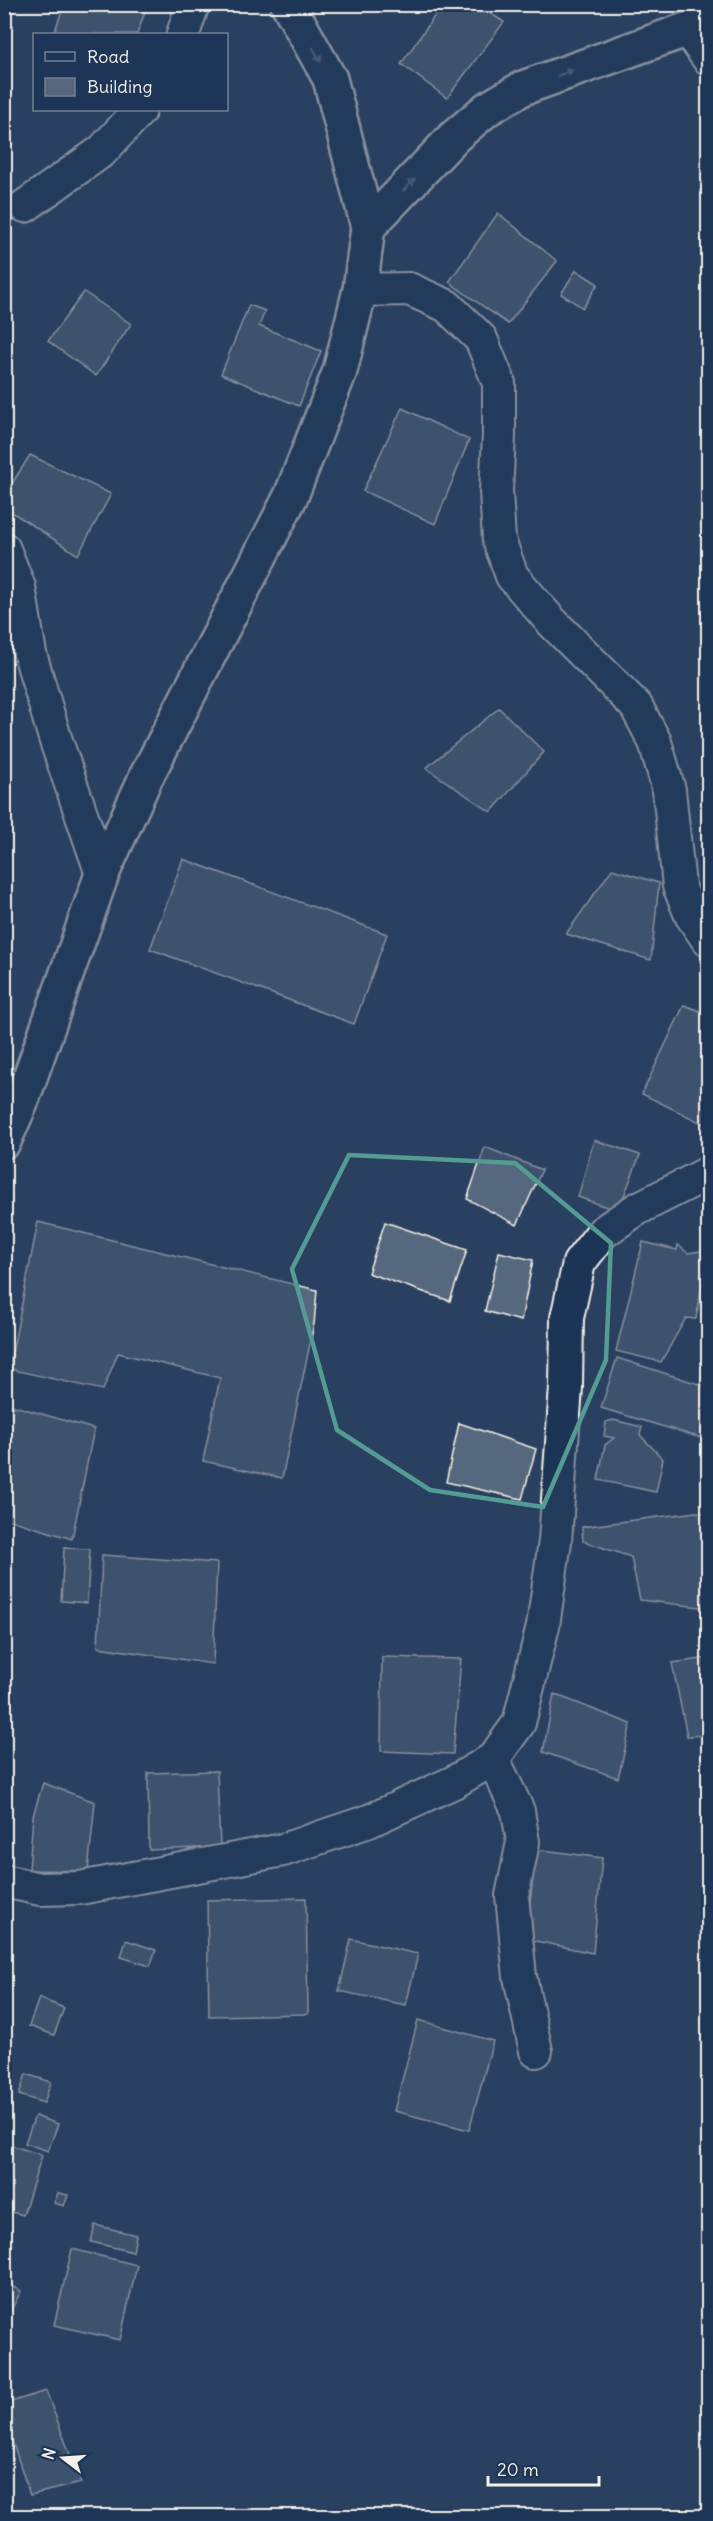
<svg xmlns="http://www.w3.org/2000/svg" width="713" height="2521" font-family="Delius,sans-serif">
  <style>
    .building { fill: #56677d; stroke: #f4f1e8; stroke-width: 1.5 }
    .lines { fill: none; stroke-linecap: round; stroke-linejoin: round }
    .street-casing { stroke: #f4f1e8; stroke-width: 36 }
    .secondary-casing { stroke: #f4f1e8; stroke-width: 38 }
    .street { stroke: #1d3557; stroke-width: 32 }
    .secondary { stroke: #1d3557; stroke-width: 33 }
    .oneway { fill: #68778a }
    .marked { fill: none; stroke: #549b93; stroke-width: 4.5; stroke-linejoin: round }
  </style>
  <rect width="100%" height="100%" fill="#2a4060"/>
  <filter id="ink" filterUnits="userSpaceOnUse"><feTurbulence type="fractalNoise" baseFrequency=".0167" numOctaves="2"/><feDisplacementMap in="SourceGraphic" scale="12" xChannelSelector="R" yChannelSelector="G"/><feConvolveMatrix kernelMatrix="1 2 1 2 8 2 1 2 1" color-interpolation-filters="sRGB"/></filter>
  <g filter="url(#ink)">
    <g class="building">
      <polygon points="64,4 133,4 146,9 137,34 54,34"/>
      <polygon points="443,4 475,4 504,22 447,98 401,64"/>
      <polygon points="498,213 557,261 508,324 449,282"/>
      <polygon points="576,270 598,284 583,308 561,294"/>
      <polygon points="84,292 131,324 96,376 48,341"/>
      <polygon points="249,305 265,311 259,326 321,351 299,406 221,374"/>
      <polygon points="402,408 469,440 435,524 363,491"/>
      <polygon points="30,455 111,494 78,555 4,507 4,496"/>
      <polygon points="499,708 544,752 491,812 426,768"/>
      <polygon points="183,859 387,934 354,1024 150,949"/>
      <polygon points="612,869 659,883 651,960 566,934"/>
      <polygon points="684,1005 708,1014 708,1126 642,1094"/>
      <polygon points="594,1140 640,1155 618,1211 578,1197"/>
      <polygon points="485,1147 542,1170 517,1225 467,1199"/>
      <polygon points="38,1222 317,1290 314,1324 282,1478 203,1461 220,1378 118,1353 103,1390 9,1369"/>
      <polygon points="385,1222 467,1250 450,1301 368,1273"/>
      <polygon points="643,1242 677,1250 678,1245 688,1253 708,1250 696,1319 686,1318 661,1362 616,1351"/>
      <polygon points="499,1252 533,1260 521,1321 485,1311"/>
      <polygon points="617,1358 708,1387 708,1440 601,1408"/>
      <polygon points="4,1403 94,1429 72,1539 4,1518"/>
      <polygon points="613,1420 642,1427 640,1435 663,1459 656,1492 598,1480 605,1445 614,1438 604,1436 606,1422"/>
      <polygon points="459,1423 536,1449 522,1499 446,1482"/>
      <polygon points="696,1512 708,1513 708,1608 640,1600 631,1557 583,1541 582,1527"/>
      <polygon points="64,1548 90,1549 87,1603 61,1601"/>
      <polygon points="102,1555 217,1563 213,1664 98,1647"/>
      <polygon points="382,1657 461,1659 453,1754 381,1751"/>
      <polygon points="708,1658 708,1735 687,1736 672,1663"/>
      <polygon points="554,1694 631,1724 618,1778 543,1752"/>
      <polygon points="217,1771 220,1847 149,1850 148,1773"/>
      <polygon points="43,1783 95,1802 88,1871 29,1870 33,1816"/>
      <polygon points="536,1849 602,1858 593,1953 526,1939"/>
      <polygon points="306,1898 308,2014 209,2016 207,1900"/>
      <polygon points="351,1939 418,1954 406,2005 339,1991"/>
      <polygon points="126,1940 156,1950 150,1966 121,1957"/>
      <polygon points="39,1998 64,2008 54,2035 29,2026"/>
      <polygon points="418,2020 493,2041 469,2130 394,2111"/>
      <polygon points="26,2074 51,2082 44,2103 19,2095"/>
      <polygon points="35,2116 58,2124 48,2151 25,2143"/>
      <polygon points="4,2143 42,2155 23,2215 4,2210"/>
      <polygon points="58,2193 68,2195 64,2206 54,2203"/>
      <polygon points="95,2225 136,2235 133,2252 91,2242"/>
      <polygon points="72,2249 137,2265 120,2340 54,2325"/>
      <polygon points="4,2282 21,2291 9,2314 4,2311"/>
      <polygon points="46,2391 81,2483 30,2495 4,2416 4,2404"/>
    </g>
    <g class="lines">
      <g class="street-casing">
        <g id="street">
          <polyline points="688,30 708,58"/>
          <polyline points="183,34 193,4"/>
          <polyline points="25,206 102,151 140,110"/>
          <polyline points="360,290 409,289 447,306 481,339 499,383 499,436 496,491 499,540 512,576 550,620 636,706 655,742 669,790 679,886 691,915 708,940"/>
          <polyline points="4,549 19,587 30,654 55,738 102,874"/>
          <polyline points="493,1759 518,1811 523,1842 512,1896 520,1977 536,2051"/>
          <polyline points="4,1881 40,1889 80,1888 283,1850 369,1821 454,1782 493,1759 519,1723 543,1626 555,1541 566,1387 567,1318 579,1263 603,1232 637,1209 708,1173"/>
        </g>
      </g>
      <g class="secondary-casing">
        <g id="secondary">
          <polyline points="368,227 454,137 487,109 523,88 708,22"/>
          <polyline points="4,1141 22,1100 102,874 146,777 291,496 340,371 360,290 368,227 330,79 288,4"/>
        </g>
      </g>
      <use href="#street" class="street"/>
      <use href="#secondary" class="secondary"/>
    </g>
    <defs><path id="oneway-solid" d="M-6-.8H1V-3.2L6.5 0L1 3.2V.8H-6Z" transform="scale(1.5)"/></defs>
    <g class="oneway">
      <use href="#oneway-solid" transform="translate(317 55) rotate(61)"/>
      <use href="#oneway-solid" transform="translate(565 73) rotate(-20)"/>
      <use href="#oneway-solid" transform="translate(409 185) rotate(-45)"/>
    </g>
  </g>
  <path d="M0 0H713V2521H0ZM349,1155L515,1163L611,1243L606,1360L543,1507L430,1490L337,1430L292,1269Z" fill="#2a4060" fill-opacity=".55" fill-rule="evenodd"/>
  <path class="marked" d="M349,1155L515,1163L611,1243L606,1360L543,1507L430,1490L337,1430L292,1269Z"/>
  <rect width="713" height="2521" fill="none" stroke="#1d3557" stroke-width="24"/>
  <rect x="12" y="12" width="689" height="2497" fill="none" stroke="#f4f1e8" stroke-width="2" filter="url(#ink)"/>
  <rect x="33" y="33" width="195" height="78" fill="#1d3557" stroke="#738091" stroke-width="1.5"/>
  <rect x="45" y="52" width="30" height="9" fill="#1d3557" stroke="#738091" stroke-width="1.5"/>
  <text x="87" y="63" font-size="18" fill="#f4f1e8">Road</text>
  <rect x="45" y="78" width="30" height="18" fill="#56677d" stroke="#738091" stroke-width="1.5"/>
  <text x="87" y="93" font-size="18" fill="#f4f1e8">Building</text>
  <g transform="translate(63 2458) rotate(287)" stroke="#1d3557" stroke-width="4.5" paint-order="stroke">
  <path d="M0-4.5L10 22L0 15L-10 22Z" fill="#f4f1e8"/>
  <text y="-9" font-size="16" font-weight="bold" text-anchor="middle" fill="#f4f1e8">N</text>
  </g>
  <path d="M488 2476v9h111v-9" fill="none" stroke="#f4f1e8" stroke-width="3"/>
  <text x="497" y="2476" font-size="18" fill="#f4f1e8" stroke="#1d3557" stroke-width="4.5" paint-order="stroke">20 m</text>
</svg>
